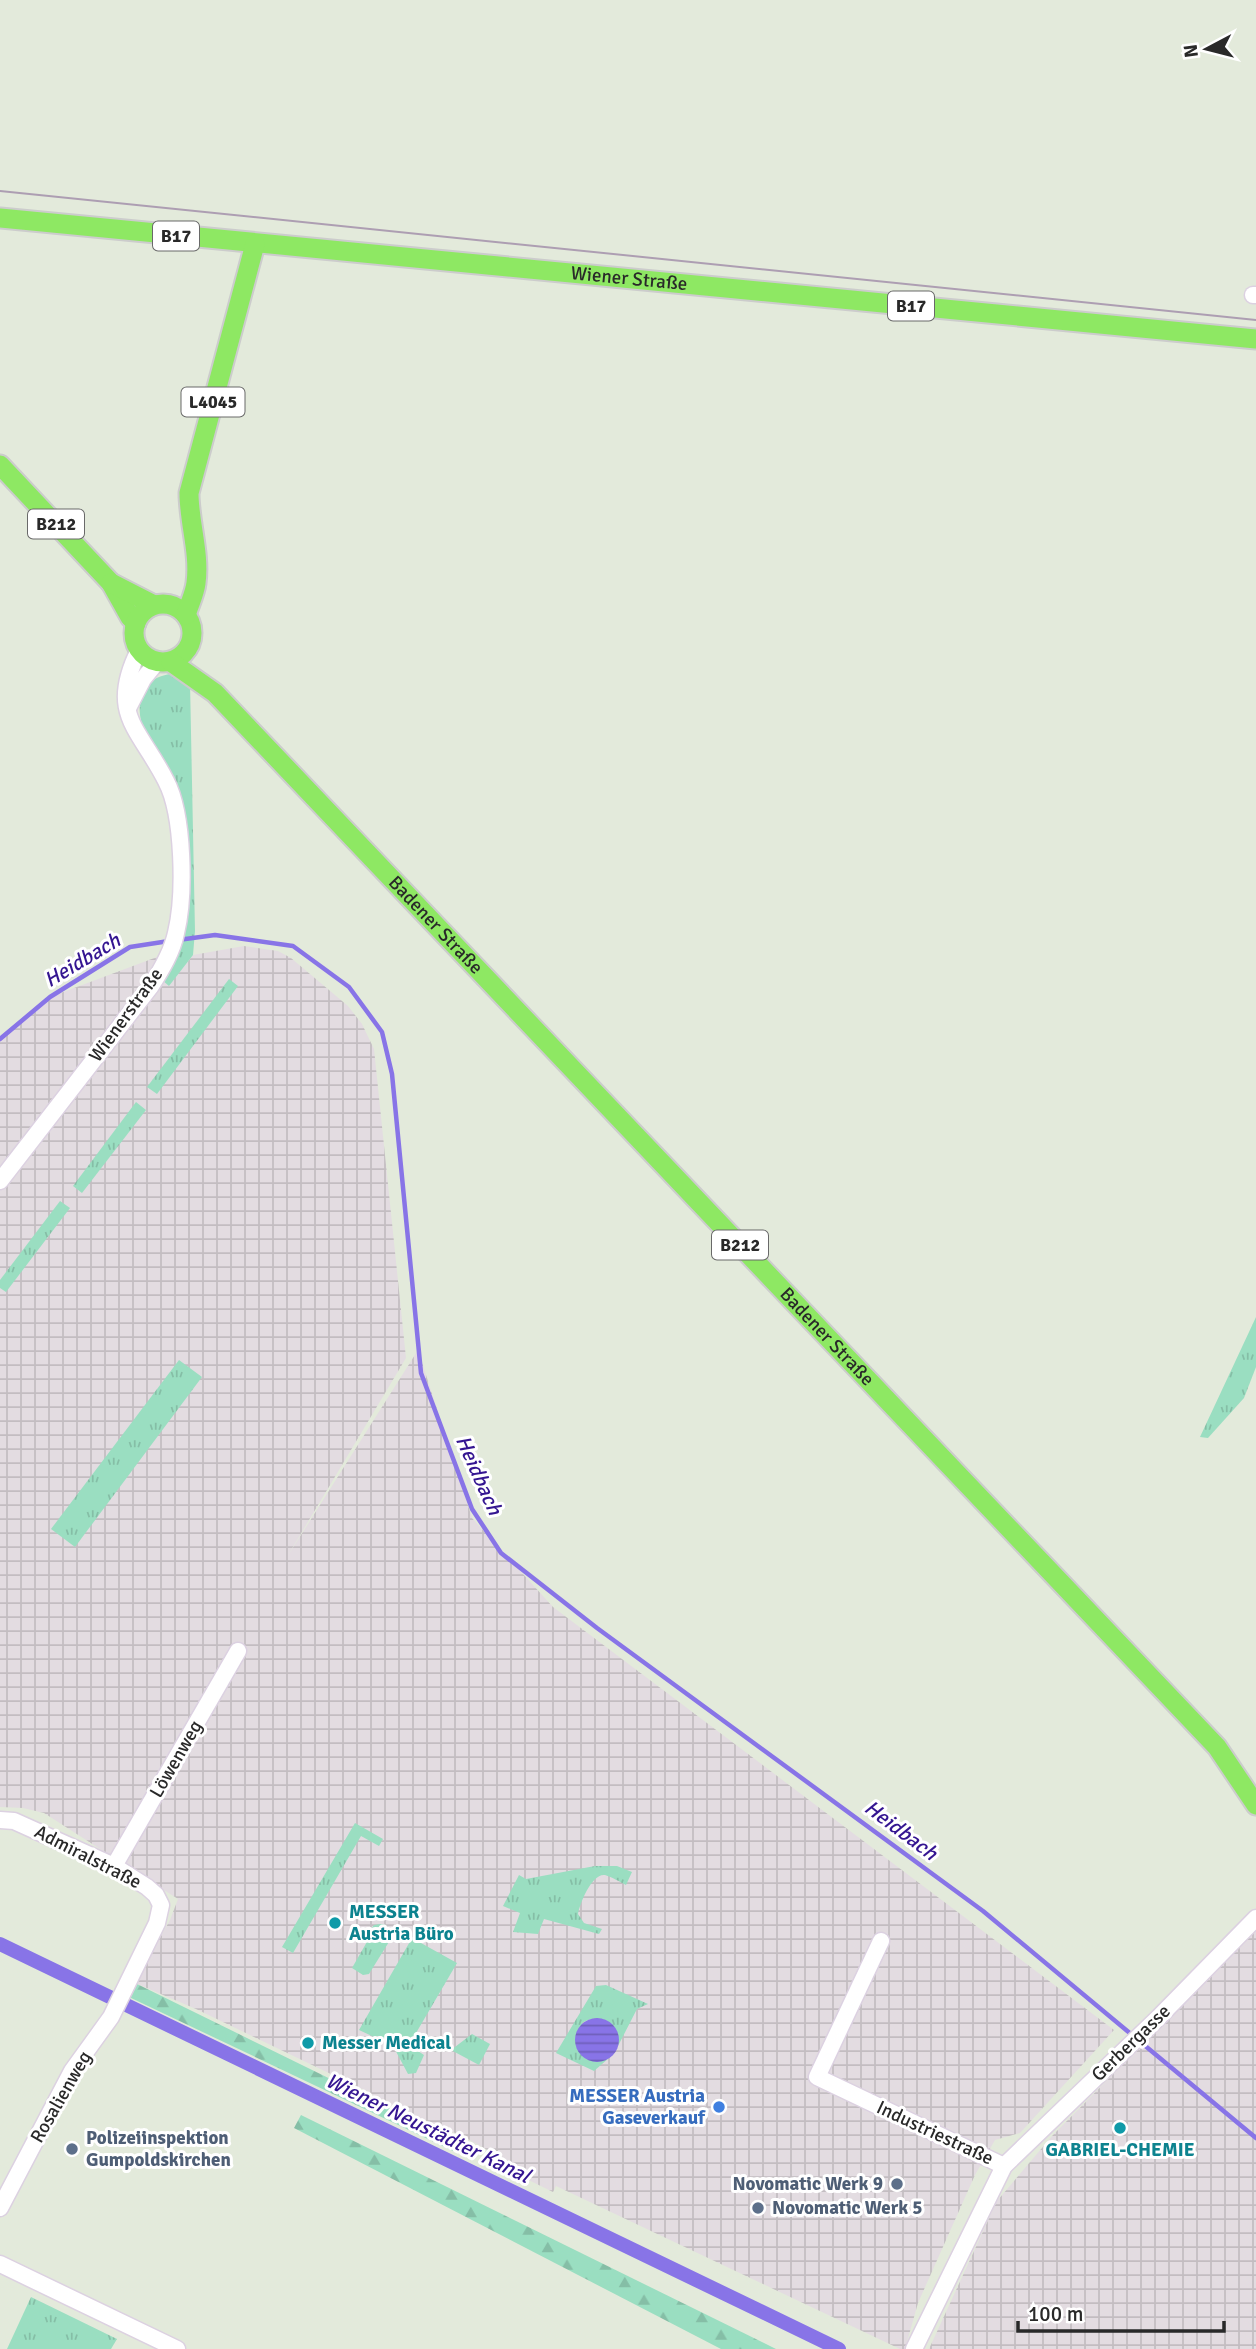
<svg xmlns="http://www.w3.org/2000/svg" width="1256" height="2349" font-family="Signika,sans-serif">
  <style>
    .industrial { fill: url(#industrial-grid) }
    .grass { fill: url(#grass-tufts) }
    .forest { fill: url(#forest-firs) }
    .water { fill: url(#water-rules) }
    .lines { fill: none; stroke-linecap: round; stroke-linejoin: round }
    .stream { stroke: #8874e7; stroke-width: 4.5 }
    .canal { stroke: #8874e7; stroke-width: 14 }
    .minor-casing { stroke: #dcd1e1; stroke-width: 19 }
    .major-casing { stroke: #ccc; stroke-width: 23 }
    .minor { stroke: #fff; stroke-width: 16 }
    .major { stroke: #8ee863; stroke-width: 19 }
    .tram { stroke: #ad9eb2; stroke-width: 2 }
    .culture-dot { fill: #0f9aa8; stroke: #fff; stroke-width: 2.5 }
    .shop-dot { fill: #3f7fe0; stroke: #fff; stroke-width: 2.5 }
    .service-dot { fill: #5c6f8a; stroke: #fff; stroke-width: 2.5 }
    .labels { text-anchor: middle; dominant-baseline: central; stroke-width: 6; stroke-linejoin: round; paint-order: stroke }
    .shield { fill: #fff; stroke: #696969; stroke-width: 2 }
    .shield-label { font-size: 18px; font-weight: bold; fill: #292929 }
    .street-label { font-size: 19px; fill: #292929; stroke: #fff }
    .culture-label { font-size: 19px; font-weight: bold; fill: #0d838f; stroke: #fff; text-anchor: start }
    .shop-label { font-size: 19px; font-weight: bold; fill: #366cbe; stroke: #fff; text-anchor: end }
    .service-label { font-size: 19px; font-weight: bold; fill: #4e5e75; stroke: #fff; text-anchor: start }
    .water-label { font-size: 21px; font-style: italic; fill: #341591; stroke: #fff }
  </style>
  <defs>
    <pattern id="industrial-grid" width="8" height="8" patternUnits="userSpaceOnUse" patternTransform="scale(1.75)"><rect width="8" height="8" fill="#e3dce1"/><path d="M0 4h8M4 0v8" fill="none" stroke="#c3bdc1"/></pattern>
    <pattern id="grass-tufts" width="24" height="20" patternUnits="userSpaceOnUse" patternTransform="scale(1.75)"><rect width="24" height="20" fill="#9adec1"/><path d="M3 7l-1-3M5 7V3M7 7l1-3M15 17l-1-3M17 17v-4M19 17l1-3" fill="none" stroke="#85bea6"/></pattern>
    <pattern id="forest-firs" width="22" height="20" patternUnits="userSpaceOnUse" patternTransform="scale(1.75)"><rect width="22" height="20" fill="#9adec1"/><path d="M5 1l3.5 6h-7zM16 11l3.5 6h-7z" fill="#85bea6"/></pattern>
    <pattern id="water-rules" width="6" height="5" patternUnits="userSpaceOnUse" patternTransform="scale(1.75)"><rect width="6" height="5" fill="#8874e7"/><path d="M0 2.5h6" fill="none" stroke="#6f5fbb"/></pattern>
  </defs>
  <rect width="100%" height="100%" fill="#e3eadb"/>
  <g class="industrial">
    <polygon points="244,946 278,951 291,958 348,1006 362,1024 374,1049 406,1358 287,1557 418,1350 472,1518 553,1607 1114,2030 1020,2133 995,2140 975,2175 918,2303 905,2349 900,2349 556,2186 553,2192 502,2167 505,2160 468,2139 453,2132 451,2136 403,2114 364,2090 196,2009 135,1983 170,1920 178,1899 44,1813 23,1808 0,1807 0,1039 50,997 157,957 169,985 193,955"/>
    <polygon points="1256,1930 1256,2349 929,2349 997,2201 1053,2135"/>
  </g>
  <g class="grass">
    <path d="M171,674L190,682L195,931L193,955L169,986L162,980C171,965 181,949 185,931C193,900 187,812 174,782C165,758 143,742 140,715C138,691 148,677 171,674Z"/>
    <polygon points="229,979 238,986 157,1094 147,1087"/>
    <polygon points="136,1102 146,1110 82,1193 73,1186"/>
    <polygon points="60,1201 70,1208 6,1292 0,1288 0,1280"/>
    <polygon points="1256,1317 1256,1367 1244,1398 1208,1438 1200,1437"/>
    <polygon points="179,1360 202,1377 75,1547 51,1529"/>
    <polygon points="355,1823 383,1839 379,1846 361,1836 293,1953 282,1947"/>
    <path d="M595,1866H617L632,1872L626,1885C620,1882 612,1877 605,1875C592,1873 580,1903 578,1914L584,1923L602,1929L599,1934L544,1919L538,1934L513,1932L520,1913L503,1906L519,1875L526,1879Z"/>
    <polygon points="380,1924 386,1925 392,1937 369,1974 363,1975 352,1968 372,1933 369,1931 374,1925"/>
    <polygon points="412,1938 457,1963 409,2045 424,2055 416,2073 408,2074 392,2044 378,2036 374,2037 359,2030"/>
    <path d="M606,1985L648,2004L637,2009L618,2046C620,2024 601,2011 582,2023L602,2061L609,2058L594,2071L556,2053L596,1986Z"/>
    <polygon points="472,2034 490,2044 479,2065 451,2050"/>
    <polygon points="31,2297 117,2339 111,2349 7,2349"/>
  </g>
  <g class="forest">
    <polygon points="135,1983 461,2143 453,2151 129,1997"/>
    <polygon points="301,2115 776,2349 721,2349 294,2128"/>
  </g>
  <circle class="water" cx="597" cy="2040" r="22"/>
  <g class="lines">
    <g class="stream">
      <polyline points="178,940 215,935 293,946 349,987 382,1032 392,1074 421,1373 472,1509 501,1553 597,1628 983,1911 1256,2138"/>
      <polyline points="0,1039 50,997 130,947 169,941"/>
    </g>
    <polyline class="canal" points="0,1944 839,2349"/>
    <g class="minor-casing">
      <g id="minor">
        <polyline points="1253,295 1256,295"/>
        <polyline points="128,708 143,679 157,662"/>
        <path d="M0,1181L151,986C162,969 172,952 176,933C185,896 184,815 166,781C140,729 107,714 139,650"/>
        <polyline points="0,1820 14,1821 114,1866 147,1887 156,1895 161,1905 157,1923 111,2017 72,2071 0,2208"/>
        <polyline points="114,1866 238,1651"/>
        <polyline points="881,1941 817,2077 1004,2166"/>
        <polyline points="0,2264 177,2349"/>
        <polyline points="914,2349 1004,2166 1159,2017 1256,1918"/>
      </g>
    </g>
    <g class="major-casing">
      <g id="major">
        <path id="s1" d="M0,218L1256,339"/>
        <polyline points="0,465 111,583 130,617 136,623"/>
        <polyline points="111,583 154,605"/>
        <circle cx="163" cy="633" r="29"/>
        <path d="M186,615C189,605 195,593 196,583C200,553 189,523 189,493L255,244"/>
        <path id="s2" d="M171,662L215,693L1217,1747L1256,1805"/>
      </g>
    </g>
    <use href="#minor" class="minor"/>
    <use href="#major" class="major"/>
    <polyline class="tram" points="0,191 1256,320"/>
  </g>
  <g class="culture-dot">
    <circle cx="335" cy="1923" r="7"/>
    <circle cx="308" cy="2043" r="7"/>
    <circle cx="1120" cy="2128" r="7"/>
  </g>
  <circle class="shop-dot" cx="719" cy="2107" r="7"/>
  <g class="service-dot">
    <circle cx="72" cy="2149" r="7"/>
    <circle cx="897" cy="2184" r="7"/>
    <circle cx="758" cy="2208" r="7"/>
  </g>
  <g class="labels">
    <g class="shield">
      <rect x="153" y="221.5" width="46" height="29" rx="5"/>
      <rect x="888" y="291.5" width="46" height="29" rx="5"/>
      <rect x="181.5" y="387.5" width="63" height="29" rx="5"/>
      <rect x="28" y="509.5" width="56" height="29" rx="5"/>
      <rect x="712" y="1230.5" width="56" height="29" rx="5"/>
    </g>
    <g class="shield-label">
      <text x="176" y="236">B17</text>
      <text x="911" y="306">B17</text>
      <text x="213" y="402">L4045</text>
      <text x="56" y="524">B212</text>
      <text x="740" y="1245">B212</text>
    </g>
    <g class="street-label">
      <text stroke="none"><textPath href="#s1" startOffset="632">Wiener Straße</textPath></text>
      <text stroke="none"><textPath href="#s2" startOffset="374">Badener Straße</textPath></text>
      <text transform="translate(126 1015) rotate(-54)">Wienerstraße</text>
      <text stroke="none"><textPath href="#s2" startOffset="942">Badener Straße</textPath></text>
      <text transform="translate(176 1759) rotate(-60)">Löwenweg</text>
      <text transform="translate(88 1857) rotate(27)">Admiralstraße</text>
      <text transform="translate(1131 2043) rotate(-44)">Gerbergasse</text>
      <text transform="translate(61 2097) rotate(-60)">Rosalienweg</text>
      <text transform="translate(935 2133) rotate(25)">Industriestraße</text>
    </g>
    <g class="culture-label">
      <text x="349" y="1912">MESSER<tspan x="349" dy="22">Austria Büro</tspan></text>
      <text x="322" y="2043">Messer Medical</text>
      <text x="1120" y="2150" text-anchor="middle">GABRIEL-CHEMIE</text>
    </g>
    <g class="shop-label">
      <text x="705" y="2096">MESSER Austria<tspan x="705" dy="22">Gaseverkauf</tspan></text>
    </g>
    <g class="service-label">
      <text x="86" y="2138">Polizeiinspektion<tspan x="86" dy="22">Gumpoldskirchen</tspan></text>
      <text x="883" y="2184" text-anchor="end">Novomatic Werk 9</text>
      <text x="772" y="2208">Novomatic Werk 5</text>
    </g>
    <g class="water-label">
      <text transform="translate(82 960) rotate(-31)">Heidbach</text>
      <text transform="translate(479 1475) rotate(66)">Heidbach</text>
      <text transform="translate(901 1830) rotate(37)">Heidbach</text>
      <text transform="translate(428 2128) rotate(26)">Wiener Neustädter Kanal</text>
    </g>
  </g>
  <g transform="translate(1207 49) rotate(263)" stroke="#ffffff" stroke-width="5" paint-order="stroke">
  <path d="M0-5L12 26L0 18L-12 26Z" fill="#292929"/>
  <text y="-10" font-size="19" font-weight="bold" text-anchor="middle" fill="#292929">N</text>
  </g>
  <path d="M1018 2321v10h206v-10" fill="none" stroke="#292929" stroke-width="3.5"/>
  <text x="1028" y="2321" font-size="21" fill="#292929" stroke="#ffffff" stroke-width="5" paint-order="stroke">100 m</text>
</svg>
